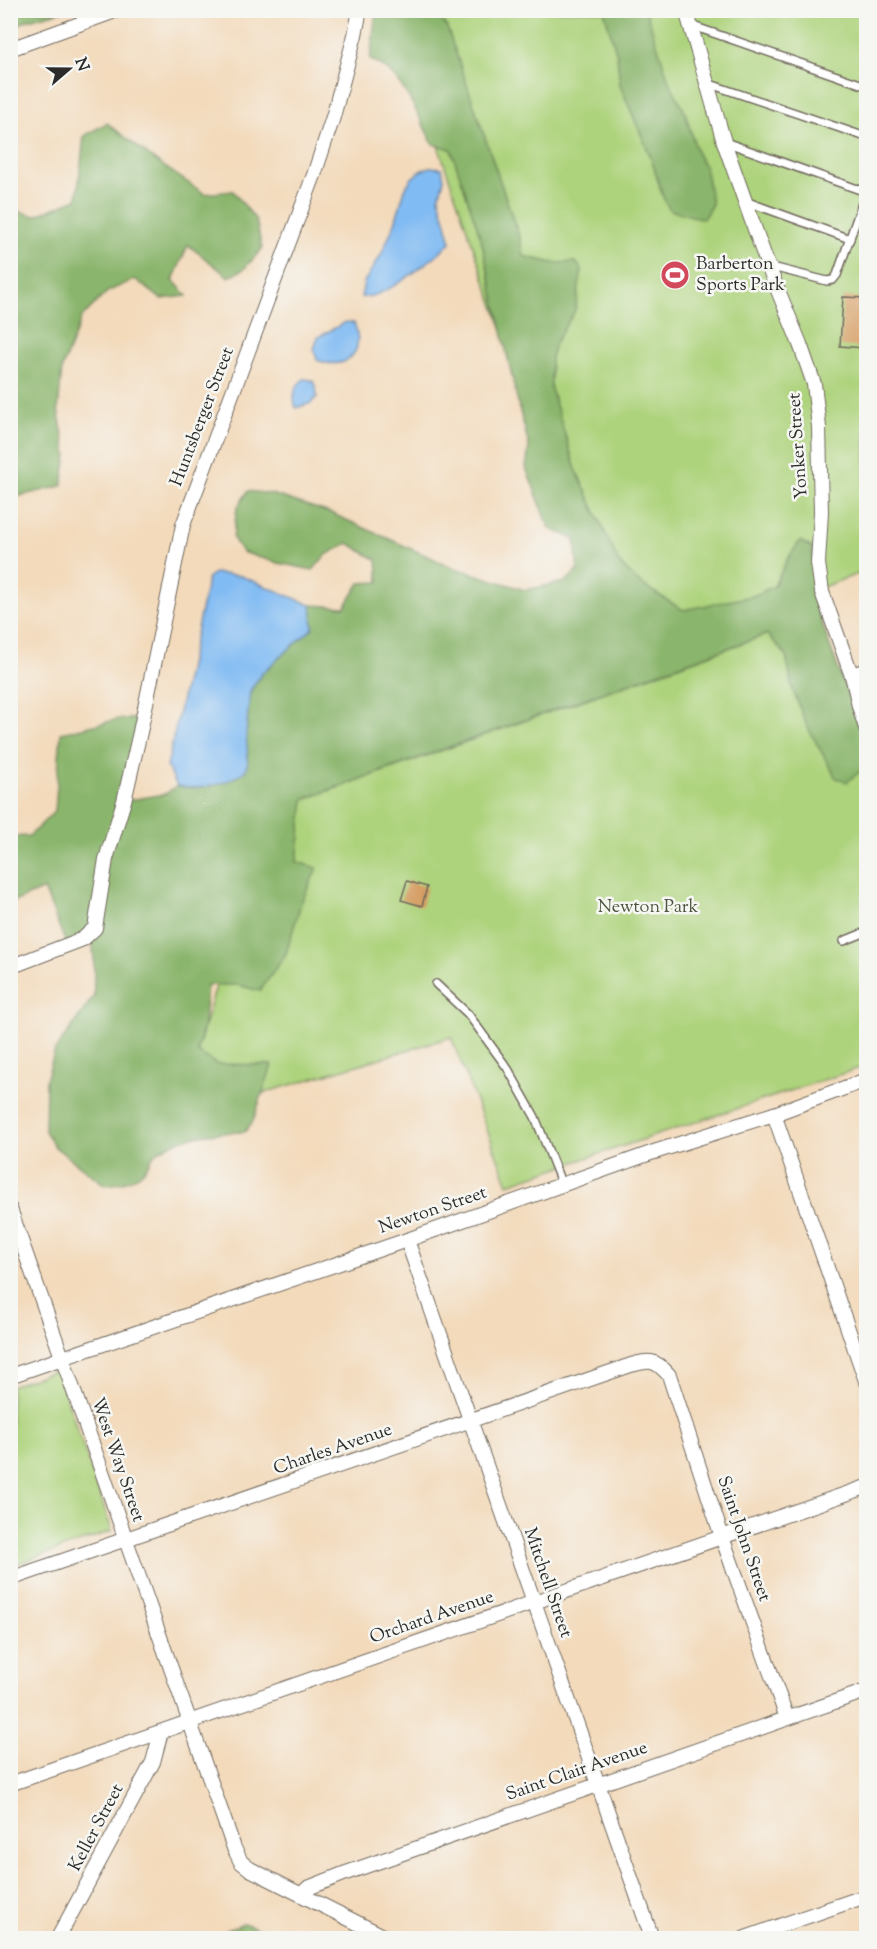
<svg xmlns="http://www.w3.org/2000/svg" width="877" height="1949" font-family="'Sorts Mill Goudy',serif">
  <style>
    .green { fill: #add37c; stroke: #6c7f54; stroke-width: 1.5 }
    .forest { fill: #8ab56c; stroke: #5a704c; stroke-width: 1.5 }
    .water { fill: #81bbf3; stroke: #56738f; stroke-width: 1.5 }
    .building { fill: #d49a5d }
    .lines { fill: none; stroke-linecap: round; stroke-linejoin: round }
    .lane-casing { stroke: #71685d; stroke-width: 10 }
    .street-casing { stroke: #71685d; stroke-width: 16 }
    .lane { stroke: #fff; stroke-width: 7 }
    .street { stroke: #fff; stroke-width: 14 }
    .labels { text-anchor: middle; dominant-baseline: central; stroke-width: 5; stroke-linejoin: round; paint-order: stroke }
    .poi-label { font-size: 18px; fill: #2b2b2b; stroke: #f6f6f2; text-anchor: start }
    .street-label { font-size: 18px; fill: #2b2b2b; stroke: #f6f6f2 }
    .park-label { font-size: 18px; fill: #4c553f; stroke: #f6f6f2 }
  </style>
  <rect width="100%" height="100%" fill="#f6f6f2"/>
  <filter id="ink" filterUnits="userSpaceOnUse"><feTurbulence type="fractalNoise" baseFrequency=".0167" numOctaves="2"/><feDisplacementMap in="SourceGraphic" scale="12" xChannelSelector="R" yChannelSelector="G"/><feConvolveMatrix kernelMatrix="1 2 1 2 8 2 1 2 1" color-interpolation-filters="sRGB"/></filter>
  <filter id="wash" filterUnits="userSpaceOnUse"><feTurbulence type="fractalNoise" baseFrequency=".008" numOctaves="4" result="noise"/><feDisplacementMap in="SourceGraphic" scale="24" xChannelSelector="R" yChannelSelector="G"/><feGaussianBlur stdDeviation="1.35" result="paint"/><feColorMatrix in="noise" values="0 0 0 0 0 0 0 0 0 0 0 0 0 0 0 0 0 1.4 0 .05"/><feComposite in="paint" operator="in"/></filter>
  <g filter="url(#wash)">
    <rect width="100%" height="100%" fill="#f3dabb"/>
    <g class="green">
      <polygon points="391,11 866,11 866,571 618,662"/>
      <polygon points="819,616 866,745 866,1066 508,1184 451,1037 177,1119 267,813"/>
      <polygon points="57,1370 112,1531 11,1566 11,1386"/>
    </g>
    <g class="forest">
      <polygon points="10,11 11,10 62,11 25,21 11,29"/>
      <path d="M376,11H435L447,27L520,239L523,256L553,263L576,262L582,270L575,311L555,343L551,358V389L575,467L619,563L641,584L683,610L753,596L774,586L787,560L800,541L812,548L819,616L866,745V767L847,782L836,778L807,726L792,688L786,655L767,634L304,799L297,862L317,868L301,903L286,954L260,991L238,985H207L204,1025L197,1051L216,1064L272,1065L253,1121L245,1132C211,1133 188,1133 158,1151C150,1157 148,1168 141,1173C132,1181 116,1184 105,1185L55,1147L45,1131L46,1080L55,1050L94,996V960L92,934L67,946L44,889L11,903L10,837L29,836L55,811L61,733L119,719H142L124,801L165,794L177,786C200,791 228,784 246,770L248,759L246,734L250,692L262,673L313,628L311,605L345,607L360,583L379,582L377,560L348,543L326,555L313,570L278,563L242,552L233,538L237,508L248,491L272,494L333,514L452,567L525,590L565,582L578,570L575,539L550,529L526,468L529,446L518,403L481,239L451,149L433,144C418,117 401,69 370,60Z"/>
      <polygon points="604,11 646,11 669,81 685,112 698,156 705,166 712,204 703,219 670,210 663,197 651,158 620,85 617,55"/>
      <polygon points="107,123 156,161 205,194 233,191 256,220 262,249 244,269 229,277 188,245 173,280 187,296 161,299 135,279 107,292 82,317 62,368 58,410 67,455 62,486 11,498 11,209 35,216 77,199 84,136"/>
      <polygon points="243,1923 286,1938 216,1938 219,1934"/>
    </g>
    <g class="water">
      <path d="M430,167L442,168L444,179L439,198L451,242C434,258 384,300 361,297L364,282L381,255L395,223L405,189L411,179L420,171Z"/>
      <path d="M346,322L354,323C366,352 347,372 317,360L314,349L318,337Z"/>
      <path d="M304,379L312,380L316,385L317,397L311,403L296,408C292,396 294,386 304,379Z"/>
      <path d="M214,573L241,576L311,605L313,628L262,673L250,691L246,734L248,759L246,770C228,784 200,791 177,786L167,767L208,578Z"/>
    </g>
    <g id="blocks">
      <g class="building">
        <polygon points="843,297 867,298 864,348 840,346"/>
        <polygon points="407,881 427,887 422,906 401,900"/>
      </g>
    </g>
  </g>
  <g filter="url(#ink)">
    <use href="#blocks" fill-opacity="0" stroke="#71685d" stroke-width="1.5"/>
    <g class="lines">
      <g class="lane-casing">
        <g id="lane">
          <polyline points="690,25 866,86"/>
          <polyline points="707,83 866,137"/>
          <polyline points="725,142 866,192 837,275 833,280 827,281 768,266"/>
          <polyline points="745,201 850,239"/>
          <polyline points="844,941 866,932"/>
          <polyline points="436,984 468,1014 508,1069 535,1117 562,1185"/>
        </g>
      </g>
      <g class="street-casing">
        <g id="street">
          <polyline points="686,10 724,142 768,266 800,344 814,384 819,427 821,512 818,563 822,592 853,679"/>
          <polyline points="10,49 118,10"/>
          <polyline points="866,670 858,673 853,679 859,706 866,728"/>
          <polyline points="10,967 83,939 95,928 106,859 124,801 140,732 183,525 314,175 333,117 355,35 360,10"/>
          <polyline points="774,1114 866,1381"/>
          <polyline points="10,1209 234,1848 241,1862 250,1869 387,1938"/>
          <polyline points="407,1240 652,1938"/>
          <polyline points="10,1376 407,1240 651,1153 774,1114 866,1080"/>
          <path d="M10,1579L631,1365C650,1360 655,1359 669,1375L722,1537L787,1718"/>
          <polyline points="10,1784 866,1487"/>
          <polyline points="302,1894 308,1888 346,1873 866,1691"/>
          <polyline points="58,1938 153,1762 161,1732"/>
          <polyline points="745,1938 866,1896"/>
        </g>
      </g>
      <use href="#lane" class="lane"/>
      <use href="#street" class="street"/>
    </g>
  </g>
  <defs>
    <g id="stadium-disc" transform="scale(1.5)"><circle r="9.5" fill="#d1495b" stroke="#f6f6f2"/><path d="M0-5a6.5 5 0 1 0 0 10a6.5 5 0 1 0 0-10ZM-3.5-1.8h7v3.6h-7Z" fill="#fff"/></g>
  </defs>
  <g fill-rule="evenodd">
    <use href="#stadium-disc" x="675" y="275"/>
  </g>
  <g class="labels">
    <g class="poi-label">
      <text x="696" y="265">Barberton<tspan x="696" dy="21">Sports Park</tspan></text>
    </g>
    <g class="street-label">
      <text transform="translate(203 417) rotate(-69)">Huntsberger Street</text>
      <text transform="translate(799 446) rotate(-94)">Yonker Street</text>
      <text transform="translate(433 1211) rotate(-19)">Newton Street</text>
      <text transform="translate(333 1450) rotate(-19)">Charles Avenue</text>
      <text transform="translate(117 1460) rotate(71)">West Way Street</text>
      <text transform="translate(743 1539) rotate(71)">Saint John Street</text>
      <text transform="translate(547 1583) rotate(71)">Mitchell Street</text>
      <text transform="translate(432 1618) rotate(-19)">Orchard Avenue</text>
      <text transform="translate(577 1772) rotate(-19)">Saint Clair Avenue</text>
      <text transform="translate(97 1828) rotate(-62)">Keller Street</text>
    </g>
    <g class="park-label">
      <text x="648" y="908">Newton Park</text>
    </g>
  </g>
  <rect width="877" height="1949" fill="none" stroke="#f6f6f2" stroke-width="36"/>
  <g transform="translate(69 69) rotate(70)" stroke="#f6f6f2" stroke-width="4.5" paint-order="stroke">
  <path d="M0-4.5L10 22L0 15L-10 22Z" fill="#2b2b2b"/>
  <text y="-9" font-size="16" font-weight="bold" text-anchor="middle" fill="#2b2b2b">N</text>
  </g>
</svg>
